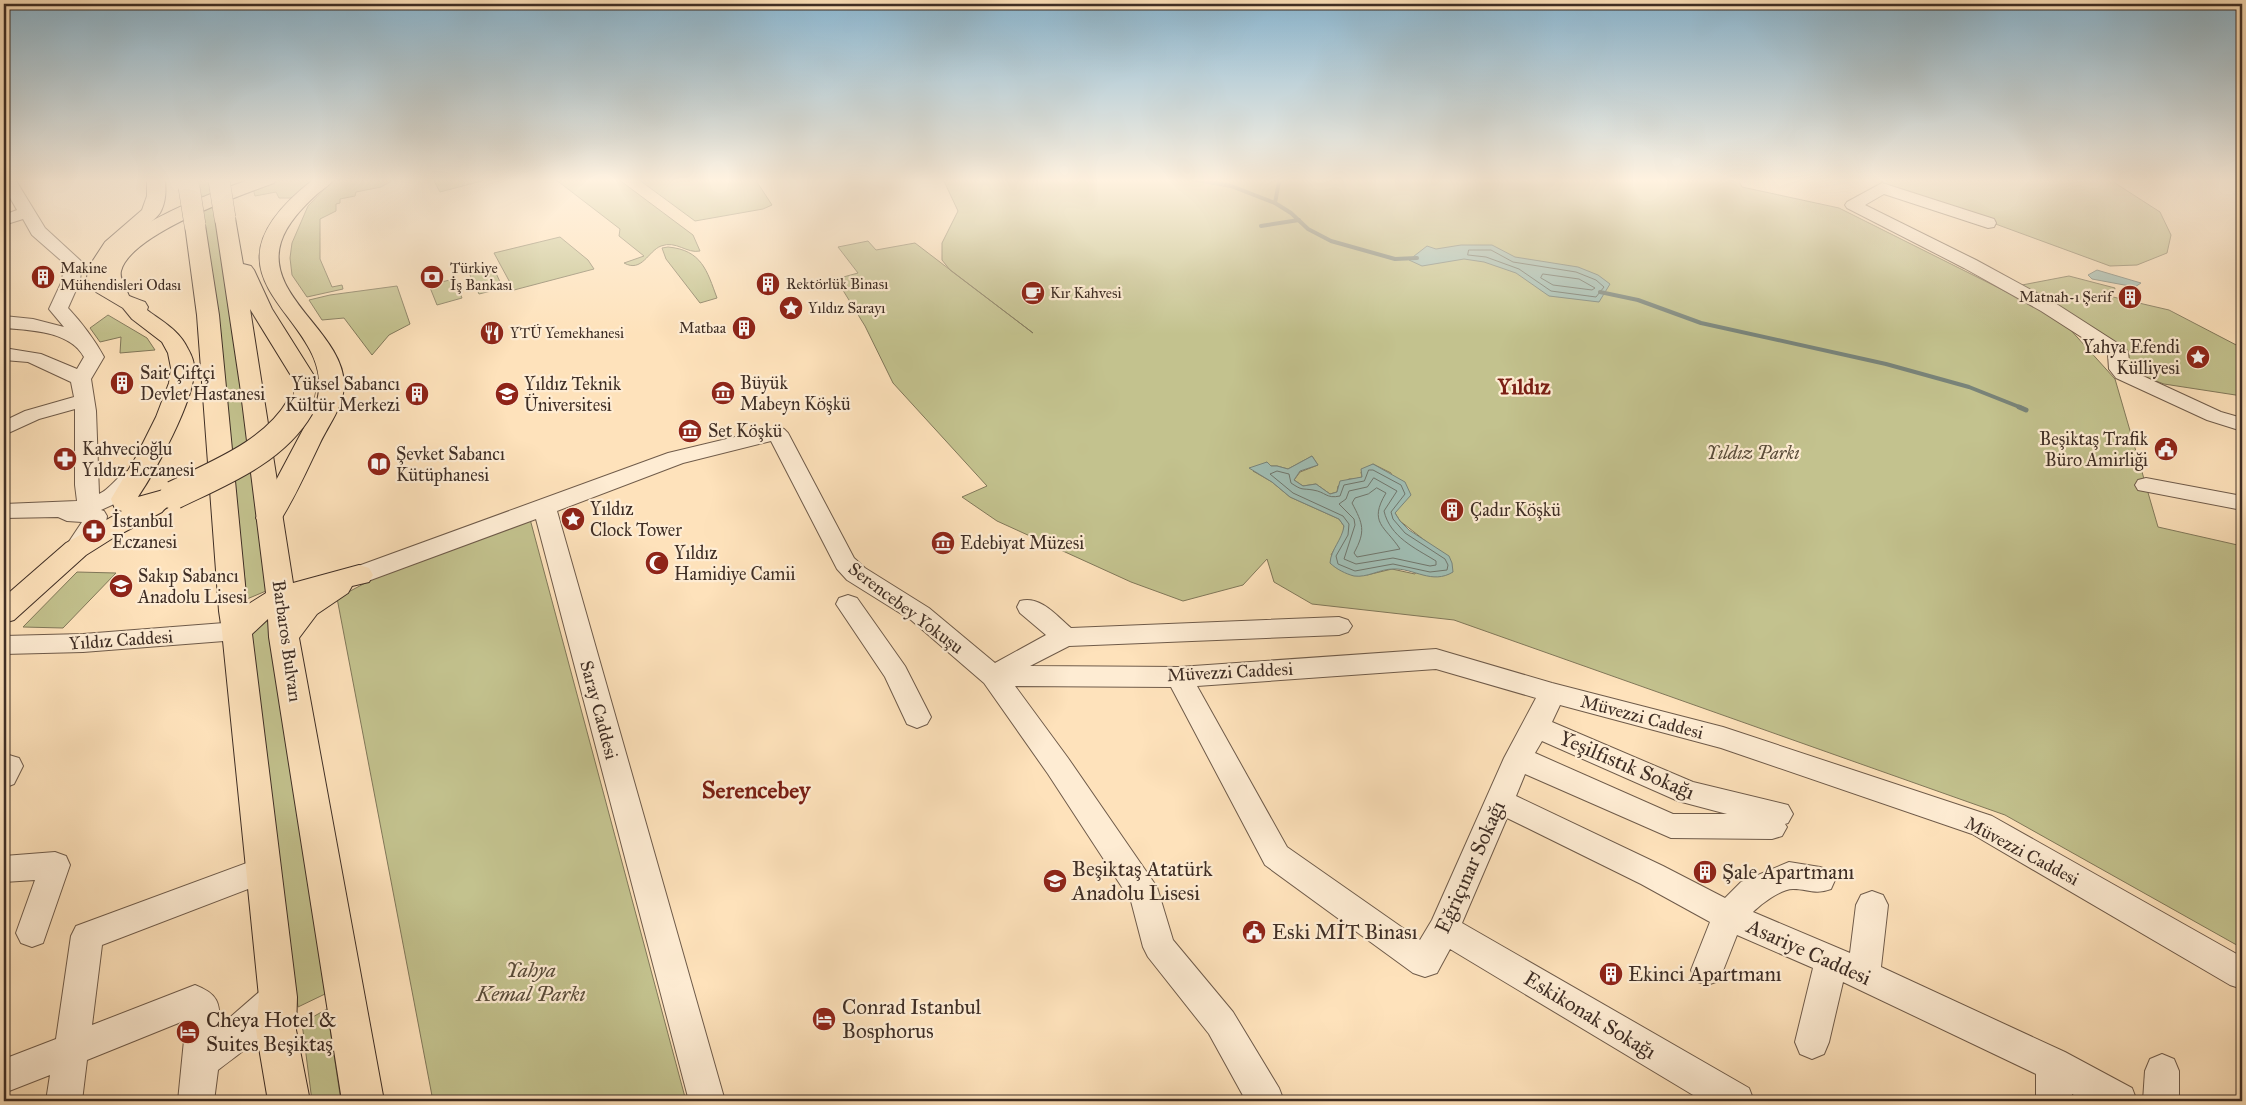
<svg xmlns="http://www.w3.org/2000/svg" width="2246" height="1105" font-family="'IM FELL Great Primer',serif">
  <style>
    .green { fill: #c3c28e; stroke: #81785a; fill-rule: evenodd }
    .water { fill: #a0bdb3; stroke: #79847a }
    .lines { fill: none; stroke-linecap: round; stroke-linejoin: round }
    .shore { stroke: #70766c; stroke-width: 1 }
    .stream-far1 { stroke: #79847a; stroke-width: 4 }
    .stream { stroke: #79847a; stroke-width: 5 }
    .minor-casing { stroke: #6f5b4a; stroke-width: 2 }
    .major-casing { stroke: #3f2e25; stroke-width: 2 }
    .highway-casing { stroke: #3f2e25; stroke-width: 2 }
    .minor { fill: #feecd3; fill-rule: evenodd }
    .major { fill: #fee2bb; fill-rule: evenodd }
    .highway { fill: #fee2bb; fill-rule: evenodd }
    .major-bridge-far1-casing { stroke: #3f2e25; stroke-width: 22; stroke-linecap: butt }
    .major-bridge-casing { stroke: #3f2e25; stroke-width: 30; stroke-linecap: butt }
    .major-bridge-far1 { stroke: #fee2bb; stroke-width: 21 }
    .major-bridge { stroke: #fee2bb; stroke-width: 28 }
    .labels { text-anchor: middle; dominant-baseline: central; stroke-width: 4.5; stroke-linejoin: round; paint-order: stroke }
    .far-poi-label { font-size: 15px; fill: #3f2e25; stroke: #feecd3; text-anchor: start }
    .poi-label { font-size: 18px; fill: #3f2e25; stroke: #feecd3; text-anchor: start }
    .park-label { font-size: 18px; font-style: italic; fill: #594c3a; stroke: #feecd3 }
    .street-label { font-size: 18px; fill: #3f2e25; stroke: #feecd3 }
    .near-street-label { font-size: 21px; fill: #3f2e25; stroke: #feecd3 }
    .near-poi-label { font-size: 21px; fill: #3f2e25; stroke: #feecd3; text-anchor: start }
    .near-park-label { font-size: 21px; font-style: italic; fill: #594c3a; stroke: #feecd3 }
    .district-label { font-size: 22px; font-weight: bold; fill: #7a1f14; stroke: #feecd3 }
    .near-quarter-label { font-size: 24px; font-weight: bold; fill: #7a1f14; stroke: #feecd3 }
  </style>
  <rect width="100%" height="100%" fill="#fee2bb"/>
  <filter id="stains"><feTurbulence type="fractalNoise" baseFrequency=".004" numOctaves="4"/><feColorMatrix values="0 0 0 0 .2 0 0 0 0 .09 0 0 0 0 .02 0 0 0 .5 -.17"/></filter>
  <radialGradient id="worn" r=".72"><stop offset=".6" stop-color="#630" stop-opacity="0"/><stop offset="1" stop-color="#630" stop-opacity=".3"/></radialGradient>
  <g class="green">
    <polygon points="197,179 210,179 229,290 266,591 247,599 209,266"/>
    <polygon points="278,179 318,179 296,198 279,198 276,192 255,196 253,188"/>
    <polygon points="334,179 395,179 381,187 356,192 355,196 340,199 340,203 336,204 336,211 320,219 320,259 332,287 342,285 343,289 307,297 292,275 290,258 292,243 308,206"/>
    <polygon points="433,179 489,179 440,192"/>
    <path d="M555,179H618L693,235L700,251C687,254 676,240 661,246C648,251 642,273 624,263L644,256L619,236L620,229Z"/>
    <polygon points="638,179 755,179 772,205 763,209 695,221"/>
    <path d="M943,179H1738L1742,187L1839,208L2025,301L2068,327L2115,379L2158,527L2242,546V948L2005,815L1454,620L1312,604L1274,582L1267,559L1243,585L1183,601L1131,582L997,521L962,497L987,486L893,383L865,326L836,279L858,273L838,247L868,241L876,250L915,243L1033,333L950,270L942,260V243L958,211ZM1312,456L1318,465L1300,472L1294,480L1303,486L1316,484L1330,494L1337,492L1338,486L1349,479H1355L1362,477L1361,472L1373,464L1391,473L1398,508L1395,513L1400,521L1428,543L1415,574L1392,569L1367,575L1331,555L1343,535L1344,526L1339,519L1290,497L1272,482L1253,471L1267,462L1271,466H1277L1288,469Z"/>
    <polygon points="1887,179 2116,179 2115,183 2160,212 2171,235 2167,253 2137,265 2110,266 1881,182"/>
    <polygon points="560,237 588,260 594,269 514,290 494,253"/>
    <path d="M668,247C702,250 707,271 717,298L700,303L666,259L662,248Z"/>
    <polygon points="494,269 503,288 479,294 470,275"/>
    <polygon points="2069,276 2115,288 2113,297 2169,310 2242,348 2242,370 2237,370 2242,377 2242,396 2164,384 2134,373 2123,350 2022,285"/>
    <polygon points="454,279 462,298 437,305 429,285"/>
    <polygon points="397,286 410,324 389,335 372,355 344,318 322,320 309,300 330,295"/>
    <polygon points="108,315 147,338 155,350 120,353 121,337 100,342 90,328"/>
    <polygon points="530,519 686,1101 433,1101 337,598 388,571"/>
    <polygon points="77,572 116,573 63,628 23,627"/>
    <polygon points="271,620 325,994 298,1007 249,624"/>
    <polygon points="327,1009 341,1101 312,1101 302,1023"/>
  </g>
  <g class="water">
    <polygon points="1461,245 1492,245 1515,257 1578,267 1598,275 1610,284 1599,302 1549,296 1516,273 1484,262 1464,259 1422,266 1409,260 1427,246 1436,249"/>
    <polygon points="2097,270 2141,283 2135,287 2092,279 2088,275"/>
    <path d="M1312,456L1318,465L1300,471L1294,480L1303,486L1316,484L1330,494L1337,492L1340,481L1362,477L1361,469L1373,464L1405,482L1411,495L1395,513L1400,521L1409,530L1449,556L1452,563L1453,572C1432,585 1414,568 1393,569C1380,569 1367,578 1354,576C1346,574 1336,569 1330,563C1331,549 1342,540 1344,526L1339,519L1290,497L1272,482L1249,468L1267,462L1271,466H1277L1288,469Z"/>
  </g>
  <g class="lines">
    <g class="shore">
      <polygon points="1469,250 1491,250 1513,262 1576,272 1596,280 1604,287 1596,297 1551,291 1519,269 1486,257 1468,255"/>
      <polygon points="1543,274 1579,279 1595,288 1592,290 1553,285 1541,278"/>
      <path d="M1369,470H1373L1401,485L1405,494L1391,512L1393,519L1405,533L1445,559L1448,565L1447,570L1430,572L1393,564L1355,571L1338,564L1336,556L1348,535L1349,524L1343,516L1293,493L1270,474L1277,471L1289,474L1291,483C1303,491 1301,488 1313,490C1326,492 1326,499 1340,496L1344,485L1364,481Z"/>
      <path d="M1374,478L1397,491L1384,511C1390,537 1415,548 1436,561V565L1430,566L1393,558L1356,564L1344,559L1355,525L1354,519L1339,504L1346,499L1349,491L1367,487Z"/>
      <path d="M1377,488L1386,493C1368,523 1385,526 1400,549L1357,557L1354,553C1366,531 1363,524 1352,503L1355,498L1368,494Z"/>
    </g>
    <g class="stream-far1">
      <polyline points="1191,179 1231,186 1275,203 1291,213 1308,229 1331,241 1395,259 1417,258"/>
      <polyline points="1275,203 1279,182"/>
      <polyline points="1261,226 1299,220"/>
      <polyline points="1600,292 1638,300 1701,323 1886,364 1969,387 2022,408"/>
    </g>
    <polyline class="stream" points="2019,407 2026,410"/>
    <g class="minor-casing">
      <g id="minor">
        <path d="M4,179H15L45,228L82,262L80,281L68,308C82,323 94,339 104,357L91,379L96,411L99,494C116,486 121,465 142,470L145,475L123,500L101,510L104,511L107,516L106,523L84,555L76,557L68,555L64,549L82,522L67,521L58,517L4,518V504L77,501L75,485V409L39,419L4,435V421L25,411L74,397L71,382L28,362L4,360V348L41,354L77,369L84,357C70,331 30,330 4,328V316L33,319L64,327L49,309L62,281L64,263L32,235L23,219L4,225V215L17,210L4,187Z"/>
        <polygon points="1882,183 1994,219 1996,223 1994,227 1988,228 1884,194 1865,205 1976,260 2055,303 2125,348 2128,352 2130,370 2221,412 2242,418 2242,431 2207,420 2116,378 2109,369 2108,354 2041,311 1964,268 1847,208 1845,205 1847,202"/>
        <path d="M777,427L784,429L788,433L854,558L865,568L929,608L995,663L1046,635L1020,613L1017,607L1020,601C1040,595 1057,616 1071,628L1339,617L1348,620L1352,626L1348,632L1339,635L1069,646L1030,666L1179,667L1436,649L1552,683L1723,727L1992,816L2242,957V989L2230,985L1972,834L1721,748L1560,705L1552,722L1693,782L1788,805L1793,814L1788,823L1785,824L1787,827L1782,836L1772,839L1671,838L1525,774L1516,796L1663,866L1725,898L1741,882L1789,862L1820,867L1831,871L1835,880L1831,889C1815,895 1808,889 1793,889C1781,889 1761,904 1753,912L1850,953L1856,905L1861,895L1872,891L1883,895L1888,905L1881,967L2065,1052L2132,1088L2137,1101H2085L2072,1094V1101H2036V1074L1843,982L1829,1042L1824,1054L1812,1059L1800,1054L1795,1042L1813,968L1737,935L1719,981L1707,985L1695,981L1691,970L1710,922L1641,884L1507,818L1462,923L1749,1088L1754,1101H1703L1450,949L1437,973L1425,977L1413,973L1265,865L1171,687L1015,686L1068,758L1157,887L1173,940L1233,1012L1279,1088L1284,1101H1246L1209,1034L1148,957L1143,947L1131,901L1048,774L984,683L911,620L847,580L837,569L771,441L683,463L557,511L725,1101H689L536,519L368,581L359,583L350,581L347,575L350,569L668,453ZM1436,669L1536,698L1504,758L1432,920L1420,940L1287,847L1197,686ZM1542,741L1678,801L1727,814H1673L1535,753Z"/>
        <polygon points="2146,478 2242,496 2242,510 2138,490 2135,485 2138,480"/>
        <polygon points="848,595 857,598 905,666 931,717 927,724 917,728 907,724 885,677 836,604 839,598"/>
        <polygon points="237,622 246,625 250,631 246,637 237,640 83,652 4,654 4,636 83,634"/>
        <polygon points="9,755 19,758 23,766 14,784 4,788 4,756"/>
        <polygon points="55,852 66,856 70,865 43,943 32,947 21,943 16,933 35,880 4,882 4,856"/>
        <path d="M263,857L274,861L278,870L274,879L102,945L92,1025L195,985C218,994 220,1002 220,1026L266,986L278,981L290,986L295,997C283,1023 241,1052 218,1070L214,1101H178L186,1020L87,1060L82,1101H46L50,1075L4,1093V1059L56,1039L71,936L76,926Z"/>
        <polygon points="2162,1054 2174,1059 2179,1071 2179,1101 2143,1101 2145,1071 2150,1059"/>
      </g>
    </g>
    <g class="major-casing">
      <g id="major">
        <path d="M147,179H165C166,191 166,202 160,213C155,220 146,225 140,231C127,241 97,265 111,284C118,293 135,298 145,302L148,307L147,310C163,322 179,330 188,349C192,356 195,364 194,371C194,401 155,472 138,497L174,487L183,489L187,495C181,505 168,503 162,512L113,538L86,555L14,620L4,623V597L66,543L122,511L115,509L111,499L136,457L156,417L169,383L171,368L168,353L162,342L132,319L123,308L96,292L87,278L88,268L105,242L142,210L147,196Z"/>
        <polygon points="225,212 232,214 235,218 243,264 251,266 254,270 272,309 318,382 314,387 306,389 298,387 250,309 293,583 359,565 369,568 373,575 369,582 352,586 348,593 317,614 299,638 384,1101 342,1101 269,637 268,619 252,634 297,997 296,1030 310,1101 268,1101 256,1030 259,997 222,631 219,611 197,315 185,225 188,221 195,219 202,221 205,225 219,315 247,605 266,593 240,385 215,218 218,214"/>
      </g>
    </g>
    <g class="highway-casing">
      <g id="highway">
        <path d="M251,179H277L274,183C241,195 130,234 121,271C119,279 126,288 129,296L125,300L118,302L111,300C106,294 99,280 101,272C107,229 215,192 251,179Z"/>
        <path d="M314,179H334C330,185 323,189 317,194C303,207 287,223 281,242C264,296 343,332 344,384C344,406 329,424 320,443C307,470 295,498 278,524L269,527L260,524L256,518L315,407C348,317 176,286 314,179Z"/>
      </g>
    </g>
    <use href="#minor" class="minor"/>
    <use href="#major" class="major"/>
    <use href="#highway" class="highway"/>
    <g class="major-bridge-far1-casing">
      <g id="major-bridge-far1">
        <polyline points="219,180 225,218"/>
        <polyline points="189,187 195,225"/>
        <polyline points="299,408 303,402 306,382"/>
      </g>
    </g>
    <g class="major-bridge-casing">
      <path id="major-bridge" d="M174,495C219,473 274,452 300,407"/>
    </g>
    <use href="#major-bridge-far1" class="major-bridge-far1"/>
    <use href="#major-bridge" class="major-bridge"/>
  </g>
  <linearGradient id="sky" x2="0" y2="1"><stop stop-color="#8bb8d3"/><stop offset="0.54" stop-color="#fff2e0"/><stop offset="1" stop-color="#fff2e0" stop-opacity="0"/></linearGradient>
  <rect width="2246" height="334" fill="url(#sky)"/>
  <defs>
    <g id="building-disc" transform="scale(1.25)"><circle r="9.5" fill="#8f2418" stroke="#feecd3"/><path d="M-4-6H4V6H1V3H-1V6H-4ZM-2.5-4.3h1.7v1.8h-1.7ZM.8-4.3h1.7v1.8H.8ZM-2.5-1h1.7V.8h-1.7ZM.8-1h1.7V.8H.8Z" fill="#fff"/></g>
    <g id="bank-disc" transform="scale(1.25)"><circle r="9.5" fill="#8f2418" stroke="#feecd3"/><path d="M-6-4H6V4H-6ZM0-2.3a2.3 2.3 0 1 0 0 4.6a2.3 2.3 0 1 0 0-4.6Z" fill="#fff"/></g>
    <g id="cafe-disc" transform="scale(1.25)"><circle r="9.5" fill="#8f2418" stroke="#feecd3"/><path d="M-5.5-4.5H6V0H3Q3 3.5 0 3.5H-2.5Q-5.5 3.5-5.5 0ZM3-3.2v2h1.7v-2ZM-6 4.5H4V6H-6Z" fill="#fff"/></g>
    <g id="sight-disc" transform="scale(1.25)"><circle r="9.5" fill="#8f2418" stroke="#feecd3"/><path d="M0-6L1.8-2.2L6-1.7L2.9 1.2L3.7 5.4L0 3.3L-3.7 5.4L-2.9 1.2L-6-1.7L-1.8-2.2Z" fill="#fff"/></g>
    <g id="restaurant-disc" transform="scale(1.25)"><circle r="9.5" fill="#8f2418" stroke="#feecd3"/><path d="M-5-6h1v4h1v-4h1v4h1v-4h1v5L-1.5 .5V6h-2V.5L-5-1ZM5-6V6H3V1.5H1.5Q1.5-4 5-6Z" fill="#fff"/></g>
    <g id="museum-disc" transform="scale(1.25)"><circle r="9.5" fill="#8f2418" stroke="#feecd3"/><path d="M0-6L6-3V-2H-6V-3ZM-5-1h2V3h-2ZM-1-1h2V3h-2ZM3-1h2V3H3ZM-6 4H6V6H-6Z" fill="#fff"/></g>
    <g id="university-disc" transform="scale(1.25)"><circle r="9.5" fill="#8f2418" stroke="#feecd3"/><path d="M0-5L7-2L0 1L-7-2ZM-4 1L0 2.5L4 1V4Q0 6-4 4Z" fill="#fff"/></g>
    <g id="civic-disc" transform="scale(1.25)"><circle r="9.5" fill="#8f2418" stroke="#feecd3"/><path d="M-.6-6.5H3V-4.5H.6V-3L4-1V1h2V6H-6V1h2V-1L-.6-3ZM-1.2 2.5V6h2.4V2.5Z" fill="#fff"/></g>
    <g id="pharmacy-disc" transform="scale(1.25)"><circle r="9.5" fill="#8f2418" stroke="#feecd3"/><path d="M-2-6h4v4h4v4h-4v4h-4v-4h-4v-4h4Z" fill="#fff"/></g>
    <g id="library-disc" transform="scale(1.25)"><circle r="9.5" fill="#8f2418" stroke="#feecd3"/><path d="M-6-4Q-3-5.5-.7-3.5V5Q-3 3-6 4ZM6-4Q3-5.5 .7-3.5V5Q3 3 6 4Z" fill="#fff"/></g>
    <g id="mosque-disc" transform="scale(1.25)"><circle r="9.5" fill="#8f2418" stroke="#feecd3"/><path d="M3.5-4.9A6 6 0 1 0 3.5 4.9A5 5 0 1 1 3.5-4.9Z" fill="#fff"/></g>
    <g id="school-disc" transform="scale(1.25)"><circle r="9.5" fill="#8f2418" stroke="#feecd3"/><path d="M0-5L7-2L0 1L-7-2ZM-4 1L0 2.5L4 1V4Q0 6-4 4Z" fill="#fff"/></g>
    <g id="hotel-disc" transform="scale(1.25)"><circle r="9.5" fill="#8f2418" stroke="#feecd3"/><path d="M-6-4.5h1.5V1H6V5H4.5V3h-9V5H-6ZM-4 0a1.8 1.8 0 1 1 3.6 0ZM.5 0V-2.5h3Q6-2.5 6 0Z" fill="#fff"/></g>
  </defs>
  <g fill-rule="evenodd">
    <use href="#building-disc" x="43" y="277"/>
    <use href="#bank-disc" x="432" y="277"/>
    <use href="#building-disc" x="768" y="284"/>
    <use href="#cafe-disc" x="1033" y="293"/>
    <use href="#building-disc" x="2130" y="297"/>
    <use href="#sight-disc" x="791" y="308"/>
    <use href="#building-disc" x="744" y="328"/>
    <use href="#restaurant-disc" x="492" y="333"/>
    <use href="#sight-disc" x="2198" y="357"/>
    <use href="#building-disc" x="122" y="383"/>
    <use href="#museum-disc" x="723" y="393"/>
    <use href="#building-disc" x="417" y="394"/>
    <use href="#university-disc" x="507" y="394"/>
    <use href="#museum-disc" x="690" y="431"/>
    <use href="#civic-disc" x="2166" y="449"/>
    <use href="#pharmacy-disc" x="65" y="459"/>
    <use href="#library-disc" x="379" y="464"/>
    <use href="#building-disc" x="1452" y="510"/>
    <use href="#sight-disc" x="573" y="519"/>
    <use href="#pharmacy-disc" x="94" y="531"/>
    <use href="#museum-disc" x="943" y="543"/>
    <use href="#mosque-disc" x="657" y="563"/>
    <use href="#school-disc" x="121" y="586"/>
    <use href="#building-disc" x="1705" y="872"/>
    <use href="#school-disc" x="1055" y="881"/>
    <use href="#civic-disc" x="1254" y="932"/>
    <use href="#building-disc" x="1611" y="974"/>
    <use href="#hotel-disc" x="824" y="1019"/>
    <use href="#hotel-disc" x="188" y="1032"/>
  </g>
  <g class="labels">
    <g class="far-poi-label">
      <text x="60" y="268">Makine<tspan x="60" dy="17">Mühendisleri Odası</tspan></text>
      <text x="450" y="268">Türkiye<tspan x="450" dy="17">İş Bankası</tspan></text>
      <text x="786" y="284">Rektörlük Binası</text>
      <text x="1050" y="293">Kır Kahvesi</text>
      <text x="2112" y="297" text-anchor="end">Matnah-ı Şerif</text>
      <text x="808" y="308">Yıldız Sarayı</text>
      <text x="726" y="328" text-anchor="end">Matbaa</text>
      <text x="510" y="333">YTÜ Yemekhanesi</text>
    </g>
    <g class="poi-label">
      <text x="2180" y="347" text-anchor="end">Yahya Efendi<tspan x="2180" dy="21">Külliyesi</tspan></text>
      <text x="140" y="373">Sait Çiftçi<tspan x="140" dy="21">Devlet Hastanesi</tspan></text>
      <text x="740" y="383">Büyük<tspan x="740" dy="21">Mabeyn Köşkü</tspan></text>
      <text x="400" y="384" text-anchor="end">Yüksel Sabancı<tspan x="400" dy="21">Kültür Merkezi</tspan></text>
      <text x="524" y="384">Yıldız Teknik<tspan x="524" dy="21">Üniversitesi</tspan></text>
      <text x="708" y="431">Set Köşkü</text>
      <text x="2148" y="439" text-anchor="end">Beşiktaş Trafik<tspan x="2148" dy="21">Büro Amirliği</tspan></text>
      <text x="82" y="449">Kahvecioğlu<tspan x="82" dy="21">Yıldız Eczanesi</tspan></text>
      <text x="396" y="454">Şevket Sabancı<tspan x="396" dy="21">Kütüphanesi</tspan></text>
      <text x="590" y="509">Yıldız<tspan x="590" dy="21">Clock Tower</tspan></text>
      <text x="1470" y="510">Çadır Köşkü</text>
      <text x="112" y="521">İstanbul<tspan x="112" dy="21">Eczanesi</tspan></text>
      <text x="960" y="543">Edebiyat Müzesi</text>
      <text x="674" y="553">Yıldız<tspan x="674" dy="21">Hamidiye Camii</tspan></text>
      <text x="138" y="576">Sakıp Sabancı<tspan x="138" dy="21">Anadolu Lisesi</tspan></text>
    </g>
    <g class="park-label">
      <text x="1753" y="453">Yıldız Parkı</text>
    </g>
    <g class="street-label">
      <text transform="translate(906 608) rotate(37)">Serencebey Yokuşu</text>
      <text transform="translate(121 640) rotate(-4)">Yıldız Caddesi</text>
      <text transform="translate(287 641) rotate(82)">Barbaros Bulvarı</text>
      <text transform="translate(1230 672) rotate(-3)">Müvezzi Caddesi</text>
      <text transform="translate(599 710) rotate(75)">Saray Caddesi</text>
      <text transform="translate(1642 717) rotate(15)">Müvezzi Caddesi</text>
      <text transform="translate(2022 851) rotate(28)">Müvezzi Caddesi</text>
    </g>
    <g class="near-street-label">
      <text transform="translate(1627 765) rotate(23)">Yeşilfıstık Sokağı</text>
      <text transform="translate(1470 867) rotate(-66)">Eğriçınar Sokağı</text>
      <text transform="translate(1809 952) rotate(24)">Asariye Caddesi</text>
      <text transform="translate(1590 1015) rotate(31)">Eskikonak Sokağı</text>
    </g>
    <g class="near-poi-label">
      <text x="1072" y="869">Beşiktaş Atatürk<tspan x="1072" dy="24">Anadolu Lisesi</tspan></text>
      <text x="1722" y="872">Şale Apartmanı</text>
      <text x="1272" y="932">Eski MİT Binası</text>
      <text x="1628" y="974">Ekinci Apartmanı</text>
      <text x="842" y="1007">Conrad Istanbul<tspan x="842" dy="24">Bosphorus</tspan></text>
      <text x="206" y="1020">Cheya Hotel &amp;<tspan x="206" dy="24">Suites Beşiktaş</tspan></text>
    </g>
    <g class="near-park-label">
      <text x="531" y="970">Yahya<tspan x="531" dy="24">Kemal Parkı</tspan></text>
    </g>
    <g class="district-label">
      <text x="1524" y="386">Yıldız</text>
    </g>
    <g class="near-quarter-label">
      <text x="756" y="790">Serencebey</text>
    </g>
  </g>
  <rect width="2246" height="1105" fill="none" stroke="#fee2bb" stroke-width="20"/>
  <rect x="5" y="5" width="2236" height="1095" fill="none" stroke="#3f2e25" stroke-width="2.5"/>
  <rect x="10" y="10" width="2226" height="1085" fill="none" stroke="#3f2e25"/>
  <rect width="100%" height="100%" filter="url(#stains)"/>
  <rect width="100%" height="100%" fill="url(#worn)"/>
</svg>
